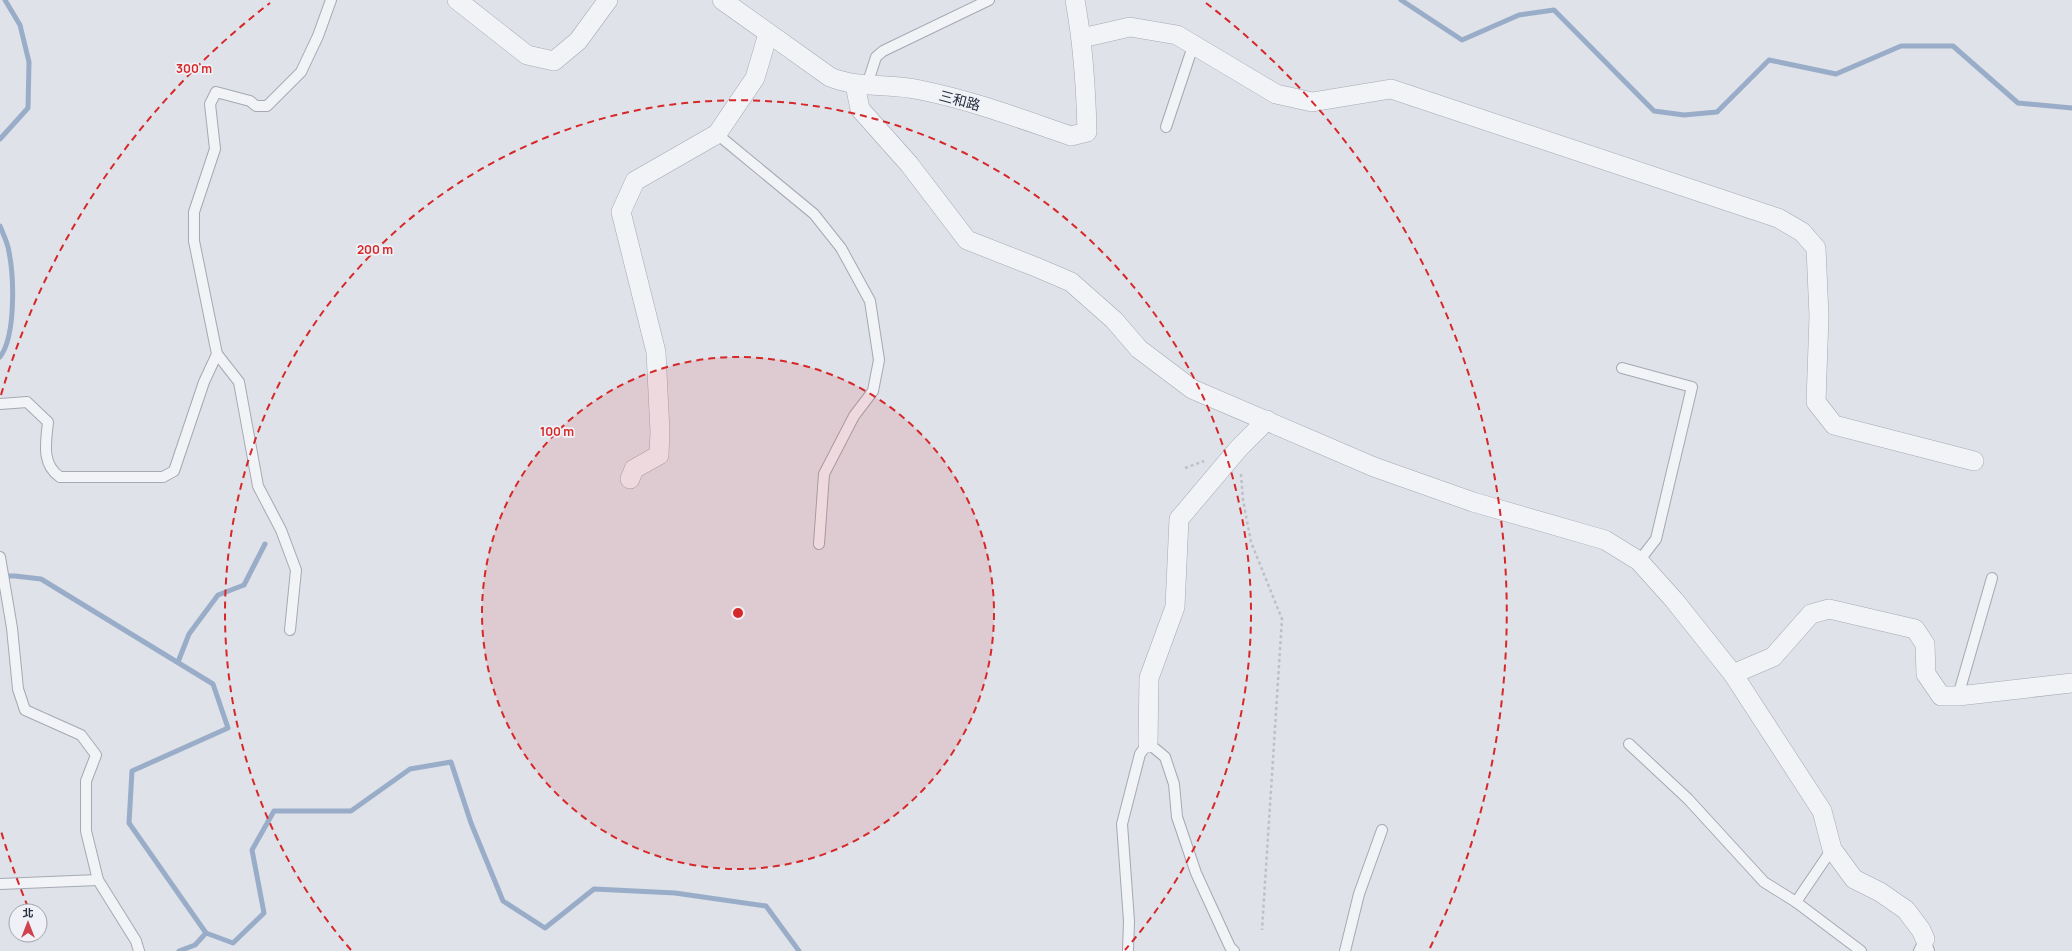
<svg xmlns="http://www.w3.org/2000/svg" width="2072" height="951" font-family="Manrope,'Noto Sans TC',sans-serif">
  <style>
    .lines { fill: none; stroke-linecap: round; stroke-linejoin: round }
    .stream { stroke: #99adc9; stroke-width: 5 }
    .lane-casing { stroke: #a4a9b3; stroke-width: 12 }
    .street-casing { stroke: #a4a9b3; stroke-width: 20 }
    .path { stroke: #bdc0c7; stroke-width: 2.5; stroke-dasharray: 3 3; stroke-linecap: butt }
    .lane { stroke: #f2f3f7; stroke-width: 10 }
    .street { stroke: #f2f3f7; stroke-width: 19 }
    .ring { fill: none; stroke: #d62828; stroke-width: 2; stroke-dasharray: 7 5 }
    .labels { text-anchor: middle; dominant-baseline: central; stroke-width: 3.5; stroke-linejoin: round; paint-order: stroke }
    .street-label { font-size: 14px; fill: #282f40; stroke: #eff1f6 }
    .centre { fill: #d62828; stroke: #eff1f6; stroke-width: 2 }
    .ring-label { font-size: 12px; text-anchor: middle; font-weight: bold; fill: #d62828; stroke: #eff1f6; stroke-width: 3.5; stroke-linejoin: round; paint-order: stroke }
  </style>
  <rect width="100%" height="100%" fill="#dfe2e9"/>
  <g class="lines">
    <g class="stream">
      <polyline points="1401,0 1462,40 1519,15 1554,10 1654,111 1684,115 1717,112 1769,60 1836,74 1901,46 1953,46 2018,103 2072,108"/>
      <polyline points="0,139 28,108 29,62 20,25 5,0"/>
      <path d="M0,226C3,234 8,243 9,252C14,277 16,336 0,357"/>
      <polyline points="3,576 15,576 41,579 213,684 228,728 132,771 129,823 206,933 233,943 264,913 252,850 274,811 351,811 410,769 451,762 471,823 503,901 545,928 594,889 675,893 766,906 799,951"/>
      <polyline points="178,662 189,634 218,595 244,585 265,544"/>
      <polyline points="179,951 195,945 206,933"/>
    </g>
    <g class="lane-casing">
      <g id="lane">
        <polyline points="867,85 876,57 883,51 989,0"/>
        <polyline points="1166,127 1194,43"/>
        <polyline points="717,134 814,214 841,248 870,301 879,360 873,391 854,416 824,474 819,544"/>
        <polyline points="217,354 239,382 258,486 281,530 296,570 290,630"/>
        <polyline points="1622,368 1692,387 1656,539 1639,561"/>
        <path d="M0,404L27,402L48,422C46,442 41,464 60,477H163L174,471L204,382L217,354L194,241V212L215,149L210,104L216,92L250,101L256,106H267L301,72L318,36L331,0"/>
        <polyline points="0,557 12,628 18,689 25,710 81,735 96,755 86,781 86,831 98,880 136,941 139,951"/>
        <polyline points="1958,696 1992,578"/>
        <polyline points="1629,744 1688,799 1764,882 1796,902 1861,951"/>
        <polyline points="0,884 98,880"/>
        <polyline points="1796,902 1832,849"/>
        <polyline points="1128,951 1129,921 1122,824 1140,754 1148,743 1165,757 1174,784 1177,817 1196,873 1230,947 1234,951"/>
        <polyline points="1345,951 1359,894 1382,830"/>
        <polyline points="1919,951 1925,939 1929,951"/>
      </g>
    </g>
    <g class="street-casing">
      <g id="street">
        <polyline points="457,0 527,55 554,61 578,41 608,0"/>
        <path d="M722,0L830,77C859,89 890,83 920,90C971,100 1021,119 1071,136L1087,132C1086,87 1083,44 1075,0"/>
        <polyline points="1082,38 1130,27 1177,35 1276,94 1312,102 1391,89 1778,218 1802,232 1816,248 1819,316 1816,402 1834,425 1974,461"/>
        <polyline points="855,85 860,109 909,164 967,240 1036,267 1071,282 1114,320 1139,349 1192,389 1374,467 1473,502 1605,540 1639,561 1674,600 1733,674 1822,811 1832,849 1854,879 1880,892 1906,910 1921,930 1925,939"/>
        <polyline points="630,479 634,469 659,455 660,432 656,352 621,212 635,181 717,134 755,78 768,34"/>
        <polyline points="1733,674 1773,657 1811,614 1829,609 1915,629 1925,644 1926,674 1941,696 1958,696 2072,683"/>
        <polyline points="1148,743 1149,678 1175,607 1179,519 1239,448 1267,420"/>
      </g>
    </g>
    <g class="path">
      <polyline points="1185,468 1204,461"/>
      <polyline points="1241,474 1243,500 1251,542 1282,619 1262,930"/>
    </g>
    <use href="#lane" class="lane"/>
    <use href="#street" class="street"/>
  </g>
  <circle cx="738" cy="613" r="256" fill="#d62828" fill-opacity=".12"/>
  <g class="ring">
    <circle cx="738" cy="613" r="256"/>
    <path d="M351 950A513 513 0 1 1 1125 950"/>
    <path d="M28 907A769 769 0 0 1 1 831M1 395A769 769 0 0 1 270 3M1206 3A769 769 0 0 1 1429 950"/>
  </g>
  <g class="labels">
    <g class="street-label">
      <text transform="translate(960 100) rotate(15)">三和路</text>
    </g>
  </g>
  <circle cx="738" cy="613" r="6" class="centre"/>
  <g class="ring-label">
    <text x="194" y="73">300 m</text>
    <text x="375" y="254">200 m</text>
    <text x="557" y="436">100 m</text>
  </g>
  <g transform="translate(28 923)"><circle r="19" fill="#eff1f6" stroke="#9fa3ad"/>
  <path d="M0-3L7 15L0 10L-7 15Z" fill="#d0424d"/>
  <text y="-6" font-size="11" font-weight="bold" text-anchor="middle" fill="#282f40">北</text>
  </g>
</svg>
